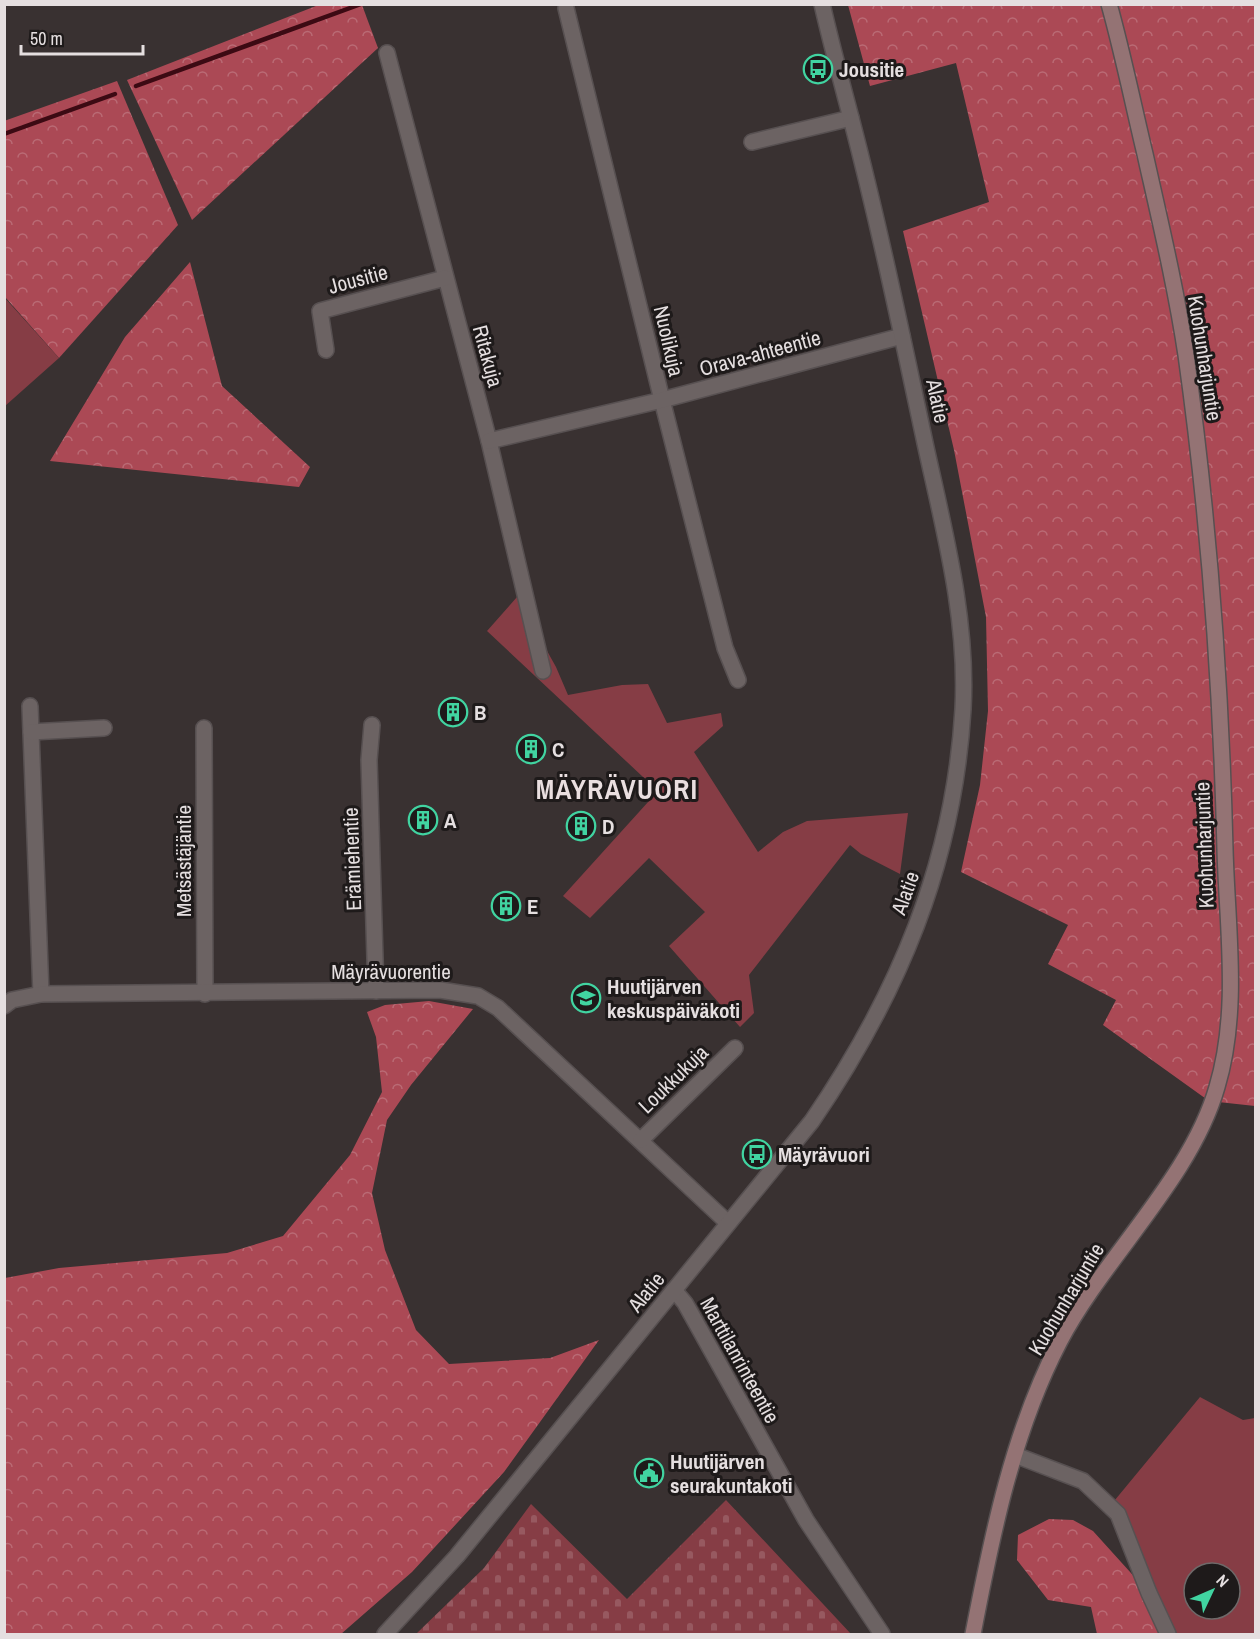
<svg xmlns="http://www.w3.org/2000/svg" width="1260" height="1639" font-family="'Archivo Narrow',sans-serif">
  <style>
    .forest { fill: url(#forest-crowns) }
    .cemetery { fill: url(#cemetery-stones) }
    .park { fill: #863d45; fill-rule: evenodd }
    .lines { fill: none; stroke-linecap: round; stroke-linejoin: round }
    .stream { stroke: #3c0a13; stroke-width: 4.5 }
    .minor-casing { stroke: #575051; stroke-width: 18 }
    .tertiary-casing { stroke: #575051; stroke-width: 18 }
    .secondary-casing { stroke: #575051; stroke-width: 18 }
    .minor { stroke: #6c6363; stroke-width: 15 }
    .tertiary { stroke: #6c6363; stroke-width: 15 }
    .secondary { stroke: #947374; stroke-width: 15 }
    .labels { text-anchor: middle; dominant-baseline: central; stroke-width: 6; stroke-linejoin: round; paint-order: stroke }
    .poi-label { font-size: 21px; font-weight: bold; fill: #e5dfe0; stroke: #1e1a1a; text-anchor: start }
    .street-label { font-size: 21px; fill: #e5dfe0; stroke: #1e1a1a }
    .district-label { font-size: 27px; font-weight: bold; letter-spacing: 1.5px; fill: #eadfe0; stroke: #1e1a1a }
  </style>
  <defs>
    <pattern id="forest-crowns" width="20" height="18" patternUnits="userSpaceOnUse" patternTransform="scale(1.5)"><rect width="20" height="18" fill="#ab4955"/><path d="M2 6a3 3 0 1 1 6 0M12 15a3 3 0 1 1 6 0" fill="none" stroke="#ba6b75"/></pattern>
    <pattern id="cemetery-stones" width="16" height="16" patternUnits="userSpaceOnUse" patternTransform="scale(1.5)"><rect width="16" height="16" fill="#863d45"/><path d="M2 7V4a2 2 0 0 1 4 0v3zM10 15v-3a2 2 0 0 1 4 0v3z" fill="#975960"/></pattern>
  </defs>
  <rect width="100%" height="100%" fill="#393131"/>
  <g class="forest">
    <polygon points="321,4 362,5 378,48 192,220 127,80"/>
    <polygon points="848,5 1255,5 1255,1106 1209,1101 1103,1025 1116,1000 1048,964 1068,925 961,872 980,785 988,711 986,617 954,450 903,231 989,202 956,63 870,86"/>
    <polygon points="117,81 178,225 59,358 5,297 4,121"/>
    <polygon points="190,262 222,386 310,467 299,487 50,461 125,337"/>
    <polygon points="429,1001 473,1009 411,1085 387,1120 372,1193 385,1250 416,1330 449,1364 550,1358 599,1340 504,1472 412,1572 341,1634 5,1634 5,1278 59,1268 227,1253 283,1236 350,1155 382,1092 376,1037 367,1012 385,1005"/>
    <polygon points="1049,1519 1073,1520 1093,1531 1149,1593 1168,1634 1097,1634 1091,1607 1048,1600 1017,1560 1018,1535"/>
  </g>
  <polygon class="cemetery" points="726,1500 851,1634 416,1634 484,1568 531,1504 627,1599"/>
  <g class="park">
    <polygon points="4,297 59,358 5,406 4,406"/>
    <polygon points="517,597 556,667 568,695 622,685 648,684 667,723 721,713 723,726 694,752 758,852 783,832 807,821 908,813 900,874 861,854 850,845 749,975 754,1013 740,1027 669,946 705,912 649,858 590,918 563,896 658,791 487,631"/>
    <path d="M1200,1397L1243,1420L1255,1418V1634H1168L1110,1506ZM1194,1573H1230V1609H1194Z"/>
  </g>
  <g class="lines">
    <g class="stream">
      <polyline points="136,86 361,4"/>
      <polyline points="4,134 115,94"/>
    </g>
    <g class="minor-casing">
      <g id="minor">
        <polyline points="566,8 662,400 725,648 738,680"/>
        <polyline points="387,53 489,441 543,671"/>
        <polyline points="752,142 851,118"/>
        <polyline points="326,350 320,311 445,278"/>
        <polyline points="489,441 662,400 902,336"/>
        <polyline points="30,706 41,994"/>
        <polyline points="372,725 369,760 376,991"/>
        <polyline points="204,728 205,994"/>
        <polyline points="31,732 104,728"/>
        <polyline points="4,1006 12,1000 41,994 440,990 478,996 498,1008 728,1223"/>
        <polyline points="641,1140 735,1048"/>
        <polyline points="674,1290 685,1303 806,1520 882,1634"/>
        <polyline points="1015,1455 1083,1481 1118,1514 1149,1593 1168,1634"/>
      </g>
    </g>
    <g class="tertiary-casing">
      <path id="tertiary" d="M385,1634L457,1556L812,1121C898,995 954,863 963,709C968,619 944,530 925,443C902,335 879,225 851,118C841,80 831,43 822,4"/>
    </g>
    <g class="secondary-casing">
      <path id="secondary" d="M973,1634C992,1535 1013,1431 1060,1341C1105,1256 1191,1178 1217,1087C1240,1010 1227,927 1225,849C1221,684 1209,519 1186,355C1176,288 1160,221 1145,154C1133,104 1123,54 1109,4"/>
    </g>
    <use href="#minor" class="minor"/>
    <use href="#tertiary" class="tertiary"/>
    <use href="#secondary" class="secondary"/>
  </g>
  <defs>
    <g id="bus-ring" transform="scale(1.5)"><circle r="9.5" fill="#1e1a1a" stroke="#41d4a1" stroke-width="1.5"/><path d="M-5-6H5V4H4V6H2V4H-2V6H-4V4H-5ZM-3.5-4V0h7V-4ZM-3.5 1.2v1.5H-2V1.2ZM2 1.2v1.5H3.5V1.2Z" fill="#41d4a1"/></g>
    <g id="building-ring" transform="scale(1.5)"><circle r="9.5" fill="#1e1a1a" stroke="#41d4a1" stroke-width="1.5"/><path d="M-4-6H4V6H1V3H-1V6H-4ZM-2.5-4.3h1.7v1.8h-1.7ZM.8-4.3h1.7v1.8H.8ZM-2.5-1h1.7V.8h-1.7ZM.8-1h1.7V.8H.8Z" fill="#41d4a1"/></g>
    <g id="school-ring" transform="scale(1.5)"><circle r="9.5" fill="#1e1a1a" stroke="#41d4a1" stroke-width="1.5"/><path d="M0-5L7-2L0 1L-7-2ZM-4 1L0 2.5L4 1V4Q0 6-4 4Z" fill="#41d4a1"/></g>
    <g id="civic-ring" transform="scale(1.5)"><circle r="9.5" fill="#1e1a1a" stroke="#41d4a1" stroke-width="1.5"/><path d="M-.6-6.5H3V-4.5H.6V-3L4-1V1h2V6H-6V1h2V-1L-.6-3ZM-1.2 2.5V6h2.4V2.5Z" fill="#41d4a1"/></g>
  </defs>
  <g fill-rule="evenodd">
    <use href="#bus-ring" x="818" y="69"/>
    <use href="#building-ring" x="453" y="712"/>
    <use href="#building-ring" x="531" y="749"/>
    <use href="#building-ring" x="423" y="820"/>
    <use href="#building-ring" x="581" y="826"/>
    <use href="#building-ring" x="506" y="906"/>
    <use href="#school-ring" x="586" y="998"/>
    <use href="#bus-ring" x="757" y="1154"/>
    <use href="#civic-ring" x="649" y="1473"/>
  </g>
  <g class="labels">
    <g class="poi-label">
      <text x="839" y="69">Jousitie</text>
      <text x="474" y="712">B</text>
      <text x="552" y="749">C</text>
      <text x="444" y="820">A</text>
      <text x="602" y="826">D</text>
      <text x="527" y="906">E</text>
      <text x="607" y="986">Huutijärven<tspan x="607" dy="24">keskuspäiväkoti</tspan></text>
      <text x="778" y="1154">Mäyrävuori</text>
      <text x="670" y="1461">Huutijärven<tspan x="670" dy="24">seurakuntakoti</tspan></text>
    </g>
    <g class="street-label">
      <text transform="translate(358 279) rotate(-15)">Jousitie</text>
      <text transform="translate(669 341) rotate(77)">Nuolikuja</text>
      <text transform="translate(760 353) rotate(-15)">Orava-ahteentie</text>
      <text transform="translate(488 356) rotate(75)">Ritakuja</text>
      <text transform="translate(1205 358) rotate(81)">Kuohunharjuntie</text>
      <text transform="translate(938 401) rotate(78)">Alatie</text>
      <text transform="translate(1204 845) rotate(-92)">Kuohunharjuntie</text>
      <text transform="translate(352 859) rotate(-92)">Erämiehentie</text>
      <text transform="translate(183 861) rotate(-90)">Metsästäjäntie</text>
      <text transform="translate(905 893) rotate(-70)">Alatie</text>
      <text x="391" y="971">Mäyrävuorentie</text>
      <text transform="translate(673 1079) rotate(-44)">Loukkukuja</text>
      <text transform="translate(646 1292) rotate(-51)">Alatie</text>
      <text transform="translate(1066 1299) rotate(-59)">Kuohunharjuntie</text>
      <text transform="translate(740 1360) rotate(61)">Marttilanrinteentie</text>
    </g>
    <g class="district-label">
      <text x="617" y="789">MÄYRÄVUORI</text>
    </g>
  </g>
  <rect width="1260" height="1639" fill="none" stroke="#e5dfe0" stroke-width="12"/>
  <g transform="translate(1212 1591) rotate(46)"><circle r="28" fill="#1e1a1a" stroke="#6e6969" stroke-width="1.5"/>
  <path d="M0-4.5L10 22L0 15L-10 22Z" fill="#41d4a1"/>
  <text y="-9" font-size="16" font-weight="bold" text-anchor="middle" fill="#e5dfe0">N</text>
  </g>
  <path d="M21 45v9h122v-9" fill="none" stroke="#e5dfe0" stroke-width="3"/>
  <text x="30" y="45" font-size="18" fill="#e5dfe0" stroke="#1e1a1a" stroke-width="4.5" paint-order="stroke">50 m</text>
</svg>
